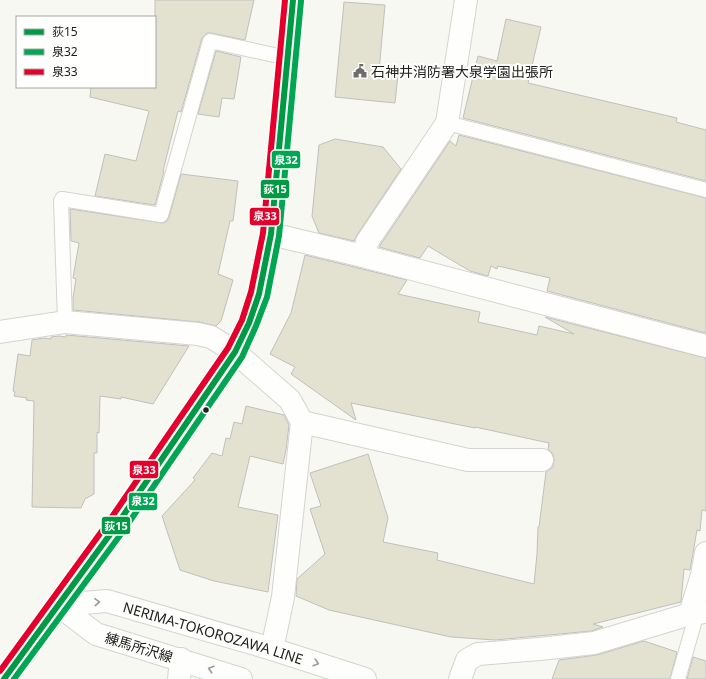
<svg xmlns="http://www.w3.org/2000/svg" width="706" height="679" font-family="'Noto Sans','Noto Sans JP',sans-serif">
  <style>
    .building { fill: #e3e2d1; stroke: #c0c0bc }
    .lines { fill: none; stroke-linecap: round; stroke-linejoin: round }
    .lane-casing { stroke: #d3d3d0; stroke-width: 16 }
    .street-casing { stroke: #d3d3d0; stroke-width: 24 }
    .secondary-casing { stroke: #d3d3d0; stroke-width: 24 }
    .primary-casing { stroke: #d3d3d0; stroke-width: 24 }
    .lane { stroke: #fefefd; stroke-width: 14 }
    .street { stroke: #fefefd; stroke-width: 22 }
    .secondary { stroke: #fefefd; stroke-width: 22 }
    .primary { stroke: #fefefd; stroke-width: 22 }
    .bus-1-casing { stroke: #fffffe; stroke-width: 9 }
    .bus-2-casing { stroke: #fffffe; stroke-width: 9 }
    .bus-3-casing { stroke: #fffffe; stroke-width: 9 }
    .bus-1 { stroke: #094; stroke-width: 6 }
    .bus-2 { stroke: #00a651; stroke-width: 6 }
    .bus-3 { stroke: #e4002b; stroke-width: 6 }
    .oneway { stroke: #9b9b99 }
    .bus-dot { fill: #21211e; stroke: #fffffe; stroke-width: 1.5 }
    .labels { text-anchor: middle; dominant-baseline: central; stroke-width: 4; stroke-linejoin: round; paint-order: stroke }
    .poi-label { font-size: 14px; fill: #21211e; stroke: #fffffe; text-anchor: start }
    .street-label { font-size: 14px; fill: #21211e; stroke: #fffffe }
    .line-badge { stroke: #fffffe; stroke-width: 1.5 }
    .badge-label { font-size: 11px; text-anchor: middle; font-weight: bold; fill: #fff }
  </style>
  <rect width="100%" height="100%" fill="#f8f8f3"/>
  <g class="building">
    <polygon points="155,0 254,0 245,40 211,33 207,33 202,38 181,112 178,111 163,171 164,171 155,205 95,196 105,154 136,161 149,111 90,97 91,87 155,87"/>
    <polygon points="344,2 385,5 379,71 398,74 395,103 335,97"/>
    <polygon points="506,19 541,27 528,83 677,118 676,122 706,130 706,181 463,118 478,56 497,61"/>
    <polygon points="216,51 241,57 234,99 222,98 219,117 198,114"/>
    <polygon points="459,135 706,198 706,333 547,291 550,278 498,266 497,269 491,266 488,276 470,271 428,246 420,258 379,247 450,141 456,146"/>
    <polygon points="335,139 383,147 401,169 357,235 354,241 319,233 312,216 319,145"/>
    <polygon points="181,174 238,181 233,221 230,221 218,274 233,280 221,321 216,326 199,322 73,310 73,298 76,279 73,278 79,243 71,241 70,209 163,223 167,221 169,217"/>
    <polygon points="305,255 407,280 398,294 480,312 478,322 537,335 539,326 574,334 545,317 706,358 706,511 702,510 700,531 697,530 690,570 684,569 681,602 593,624 603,627 591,631 495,640 451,637 329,610 296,596 297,579 325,554 310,509 321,506 310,473 368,454 388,518 383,542 438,553 437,560 534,584 537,554 538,527 539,527 546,472 553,467 554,460 553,454 548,449 549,443 475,427 475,428 351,403 356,420 291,374 295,367 270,354 291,313"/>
    <polygon points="66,335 189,346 153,404 121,397 121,399 100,396 99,433 97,432 97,453 94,453 94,494 85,499 81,508 32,507 34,401 26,400 27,398 14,396 15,392 13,391 18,354 30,356 32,340 44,338 51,339 51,337 59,336 66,337"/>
    <polygon points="246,406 284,415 289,425 286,450 283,464 250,456 238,507 278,515 268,592 214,581 180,570 162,516 195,480 193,478 212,453 222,456 226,438 230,439 234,422 242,424"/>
    <polygon points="644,641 677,652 670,679 552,679 559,660 597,655"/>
    <polygon points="693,657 706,661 706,679 687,679"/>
  </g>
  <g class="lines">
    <g class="lane-casing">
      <g id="lane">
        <polyline points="447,123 706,190"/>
        <polyline points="65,322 61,201 62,199 161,215 210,41 288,58"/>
        <polyline points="678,679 697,613"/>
      </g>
    </g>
    <g class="street-casing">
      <g id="street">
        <polyline points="466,0 447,123 367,242 363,256 706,346"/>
        <polyline points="271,234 363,256"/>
        <polyline points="0,332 65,322 198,334 211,337 235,352 290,400 302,422 468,460 542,460"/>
        <polyline points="690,614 702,575 706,553"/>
        <polyline points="272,649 283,597 302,422"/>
        <polyline points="179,679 181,659"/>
        <polyline points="460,679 467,660 478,654 540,649 594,643 690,614 706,612"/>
      </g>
    </g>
    <g class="secondary-casing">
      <polyline id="secondary" points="4,679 114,529 235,352 249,323 259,294 271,234 280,147 293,0"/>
    </g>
    <g class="primary-casing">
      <g id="primary">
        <path id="s1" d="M58,605L107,601L272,649L365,679"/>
        <polyline points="58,605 96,634 241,679"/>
      </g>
    </g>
    <use href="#lane" class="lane"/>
    <use href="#street" class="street"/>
    <use href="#secondary" class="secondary"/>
    <use href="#primary" class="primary"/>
    <g class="bus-1-casing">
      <polyline id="bus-1" points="4,679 114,529 235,352 249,323 259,294 271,234 293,0"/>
    </g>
    <g class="bus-2-casing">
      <polyline id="bus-2" points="14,679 121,534 242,357 256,326 267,297 279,236 301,1"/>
    </g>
    <g class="bus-3-casing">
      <polyline id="bus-3" points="0,671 107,524 228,348 242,320 251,292 263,233 285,0"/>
    </g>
    <use href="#bus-1" class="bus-1"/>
    <use href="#bus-2" class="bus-2"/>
    <use href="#bus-3" class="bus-3"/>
  </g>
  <defs><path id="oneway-chevron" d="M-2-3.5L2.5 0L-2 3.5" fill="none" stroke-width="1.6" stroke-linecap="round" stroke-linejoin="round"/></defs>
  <g class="oneway">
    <use href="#oneway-chevron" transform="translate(97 602) rotate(-4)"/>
    <use href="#oneway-chevron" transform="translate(316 663) rotate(18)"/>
    <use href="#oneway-chevron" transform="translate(211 669) rotate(-162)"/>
  </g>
  <defs>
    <g id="civic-bare" transform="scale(1.08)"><path d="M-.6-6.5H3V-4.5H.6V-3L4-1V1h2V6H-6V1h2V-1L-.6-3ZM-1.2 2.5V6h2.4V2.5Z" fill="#6c6c69" stroke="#fffffe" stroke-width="2.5" paint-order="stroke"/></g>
  </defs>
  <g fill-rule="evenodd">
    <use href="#civic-bare" x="360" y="71"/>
  </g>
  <circle class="bus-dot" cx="206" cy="410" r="3.5"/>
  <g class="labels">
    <g class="poi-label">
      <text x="371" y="71">石神井消防署大泉学園出張所</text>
    </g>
    <g class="street-label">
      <text stroke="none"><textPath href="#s1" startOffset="160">NERIMA-TOKOROZAWA LINE</textPath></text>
      <text transform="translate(139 647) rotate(17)">練馬所沢線</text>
    </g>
  </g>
  <g class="line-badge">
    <rect x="271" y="150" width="30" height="19" rx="4" fill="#00a651"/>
    <rect x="260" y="179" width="30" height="20" rx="4" fill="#094"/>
    <rect x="249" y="207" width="31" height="19" rx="4" fill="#e4002b"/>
    <rect x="129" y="460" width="30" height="19" rx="4" fill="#e4002b"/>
    <rect x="128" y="492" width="30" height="19" rx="4" fill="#00a651"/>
    <rect x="101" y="516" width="30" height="19" rx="4" fill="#094"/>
  </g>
  <g class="badge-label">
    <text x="286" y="164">泉32</text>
    <text x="275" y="193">荻15</text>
    <text x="265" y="220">泉33</text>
    <text x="144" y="474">泉33</text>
    <text x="143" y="505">泉32</text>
    <text x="116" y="530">荻15</text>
  </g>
  <rect x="16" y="16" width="140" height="72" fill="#fffffe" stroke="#a6a6a4"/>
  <rect x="24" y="29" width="20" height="6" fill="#009944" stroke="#a6a6a4"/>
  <text x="52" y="36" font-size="12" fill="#21211e">荻15</text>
  <rect x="24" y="49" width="20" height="6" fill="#00a651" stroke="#a6a6a4"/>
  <text x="52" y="56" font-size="12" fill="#21211e">泉32</text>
  <rect x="24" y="69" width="20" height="6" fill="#e4002b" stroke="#a6a6a4"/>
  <text x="52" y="76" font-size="12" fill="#21211e">泉33</text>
</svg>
